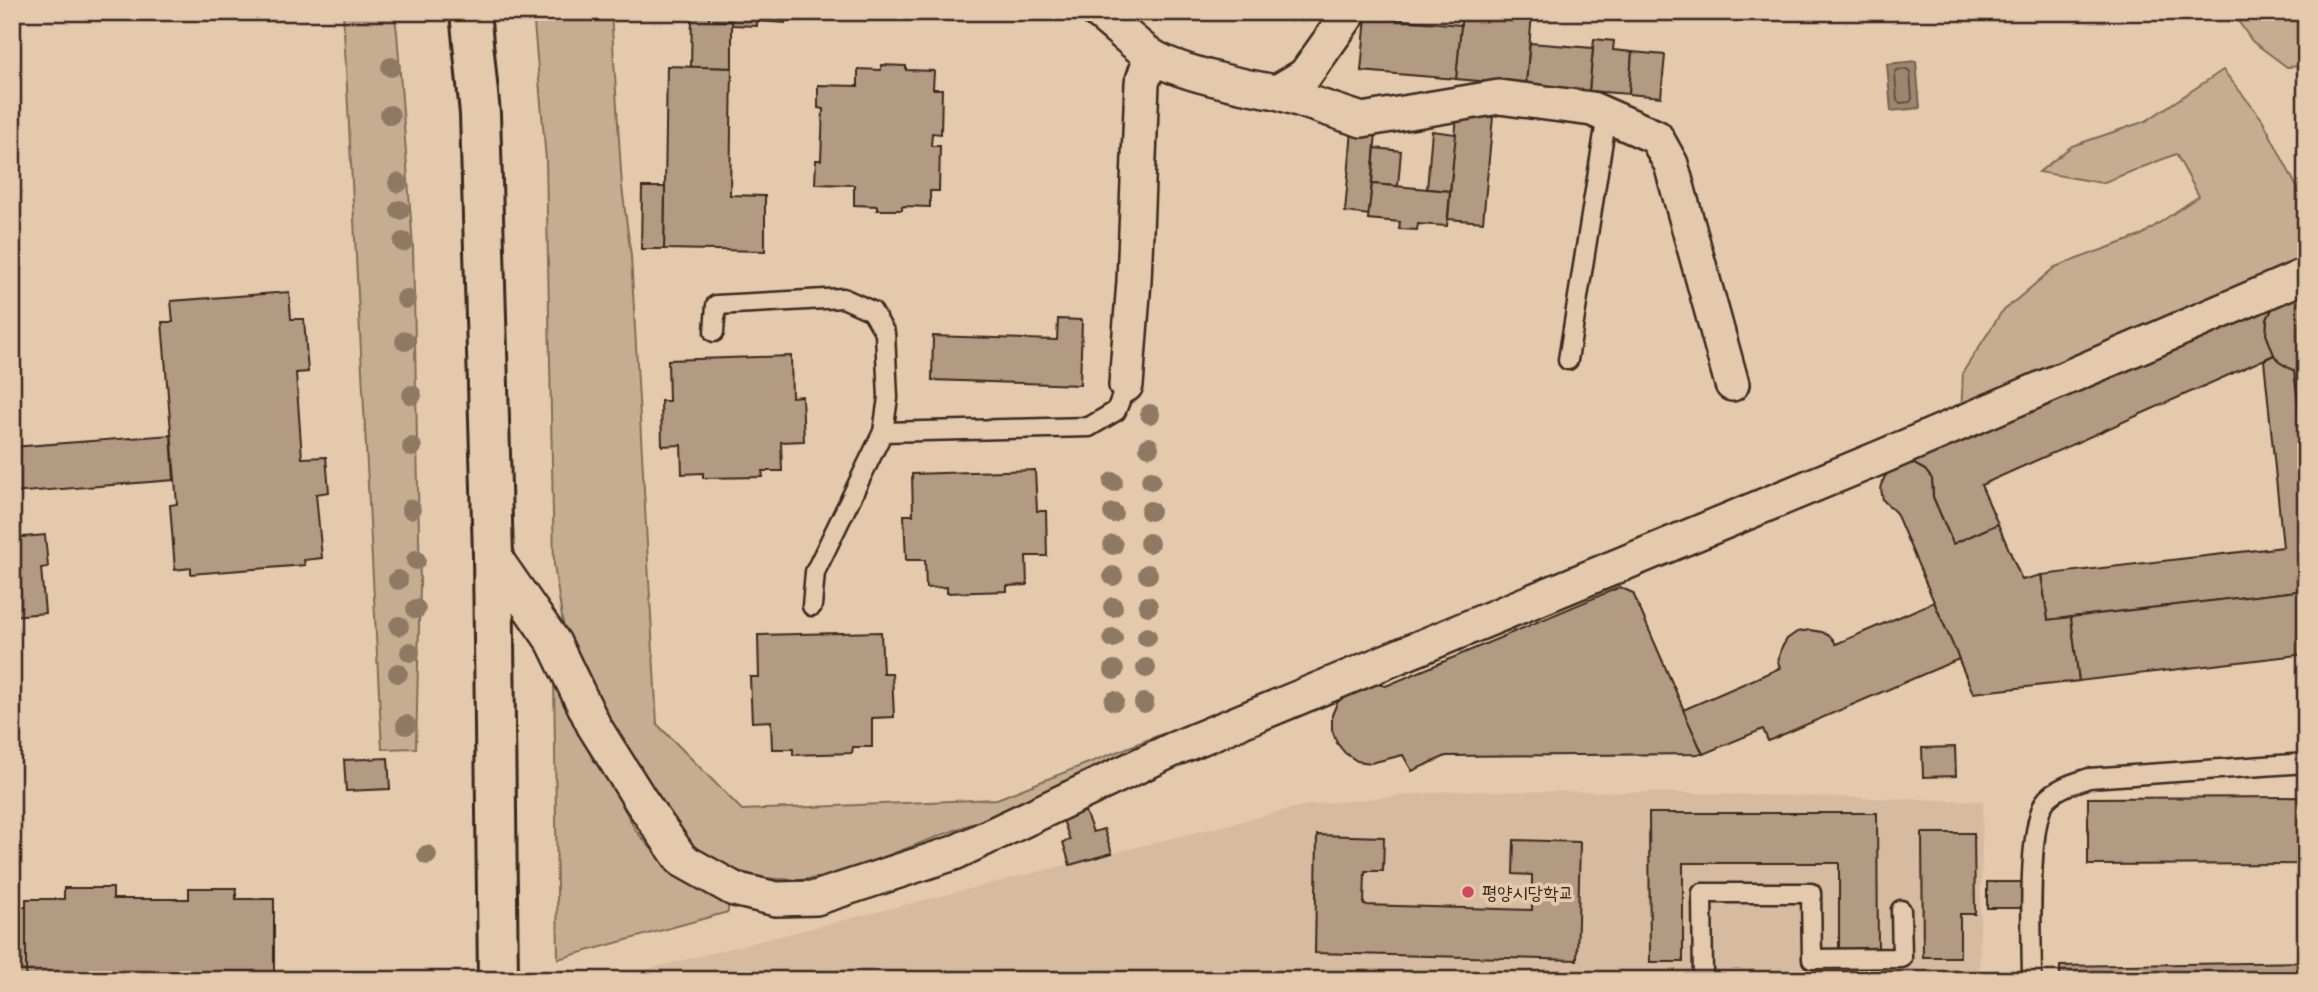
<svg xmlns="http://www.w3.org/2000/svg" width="2318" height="992" font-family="Delius,'Poor Story',sans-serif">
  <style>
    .built { fill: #d6bba0 }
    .green { fill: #c6ad92; stroke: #806c58; stroke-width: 2 }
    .water { fill: #9d8670; stroke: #76614f; stroke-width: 2 }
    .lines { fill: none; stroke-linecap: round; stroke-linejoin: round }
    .shore { stroke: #624f3f; stroke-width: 2 }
    .building { fill: #b39a83; stroke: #3b2a1e; stroke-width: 2 }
    .service-casing { stroke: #3b2a1e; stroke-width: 23 }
    .minor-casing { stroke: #3b2a1e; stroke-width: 38 }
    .tertiary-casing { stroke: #3b2a1e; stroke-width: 44 }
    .service { stroke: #e5c9ac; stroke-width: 18 }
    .minor { stroke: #e5c9ac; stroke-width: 33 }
    .tertiary { stroke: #e5c9ac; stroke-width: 38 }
    .tree { fill: #8f7964 }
    .poi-dot { fill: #d1495b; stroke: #e5c9ac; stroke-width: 2.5 }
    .labels { text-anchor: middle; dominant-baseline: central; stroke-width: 7; stroke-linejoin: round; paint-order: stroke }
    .poi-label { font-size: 19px; fill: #3b2a1e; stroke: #e5c9ac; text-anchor: start }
  </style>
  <rect width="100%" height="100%" fill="#e5c9ac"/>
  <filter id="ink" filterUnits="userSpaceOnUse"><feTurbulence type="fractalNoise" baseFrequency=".0143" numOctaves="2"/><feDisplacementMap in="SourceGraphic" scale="14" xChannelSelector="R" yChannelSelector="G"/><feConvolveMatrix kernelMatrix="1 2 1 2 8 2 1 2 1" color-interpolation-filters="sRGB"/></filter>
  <g filter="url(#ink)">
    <polygon class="built" points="1449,791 1651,792 1983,801 1979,980 604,980 1306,805"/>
    <g class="green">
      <polygon points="343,12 394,12 397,32 413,247 420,584 416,748 382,749"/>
      <polygon points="533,12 611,12 622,187 631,256 657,724 742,810 997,799 1162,734 1162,738 1056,792 833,876 799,880 763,878 726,868 693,849 649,801 565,637 554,565 546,160"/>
      <polygon points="2232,12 2306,12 2306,66 2287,67 2252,41"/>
      <polygon points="2223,70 2262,119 2304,201 2306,200 2306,263 1961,415 1963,372 2001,313 2055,267 2140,236 2199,196 2176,154 2102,183 2039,172 2072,146 2146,121"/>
      <polygon points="554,678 636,831 660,859 685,879 728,906 728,912 558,959"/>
    </g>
    <polygon class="water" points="1916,61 1920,108 1891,111 1887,64"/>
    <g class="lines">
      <polygon class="shore" points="1907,69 1910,72 1912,99 1910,102 1900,103 1897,100 1895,73 1897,70"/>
    </g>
    <g class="building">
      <polygon points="692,12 709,12 709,20 732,21 732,68 691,67"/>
      <polygon points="709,12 785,12 785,23 757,21 757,26 732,25 732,21 709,20"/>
      <polygon points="1462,12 1532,13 1526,85 1456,79"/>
      <polygon points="1366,17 1461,25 1456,79 1361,71"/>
      <polygon points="1594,39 1614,41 1613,50 1632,52 1629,94 1589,91"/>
      <polygon points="1530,43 1593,48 1589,91 1526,85"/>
      <polygon points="1632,52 1665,55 1661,97 1629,94"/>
      <polygon points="881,65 906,66 906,70 934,71 933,89 942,89 941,134 932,133 931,146 940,146 939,191 930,191 930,207 902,206 902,210 877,210 877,206 854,205 854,185 815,184 816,160 821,160 823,109 818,108 818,85 858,86 858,69 881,70"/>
      <polygon points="667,66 732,68 730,195 765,196 765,251 664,249"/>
      <polygon points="1457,114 1493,117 1483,222 1448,219"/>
      <polygon points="1352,130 1376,132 1369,215 1345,212"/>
      <polygon points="1432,131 1456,134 1450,191 1427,189"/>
      <polygon points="1375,148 1401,151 1398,186 1372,184"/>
      <polygon points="1372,184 1450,191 1447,226 1418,224 1417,230 1399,229 1400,222 1368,219"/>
      <polygon points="642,187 665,187 664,249 641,249"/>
      <polygon points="2306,287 2306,470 2294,371 2279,362 2274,355 2266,334 2267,319 2274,305"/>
      <polygon points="289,292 291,319 304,319 308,372 296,373 302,458 326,457 329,492 316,494 322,558 304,560 305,565 191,574 191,568 175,570 170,505 177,504 162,322 173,322 171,301"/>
      <polygon points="2274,305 2267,319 2266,334 2274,355 1981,485 1998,524 1953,544 1933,497 1932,479 1925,470 1914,464 1902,464"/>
      <polygon points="1058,319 1082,320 1080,385 932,380 933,336 1057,340"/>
      <polygon points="2274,355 2279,362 2294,371 2306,470 2306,590 2048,620 2041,575 2283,547 2264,360"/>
      <polygon points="791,356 792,397 802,396 804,441 781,442 782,471 762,471 763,477 703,478 703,473 682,474 681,445 662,446 661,401 669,401 668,360"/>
      <polygon points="171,435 174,480 12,493 12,447"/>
      <polygon points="1902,464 1914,464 1925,470 1932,479 1933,497 1953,544 1998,524 2022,580 2041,575 2048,620 2071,617 2079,681 1973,693 1896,513 1883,500 1881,489 1884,478 1891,469"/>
      <polygon points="1035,470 1037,511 1046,511 1047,556 1026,556 1027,585 1007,586 1007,591 947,593 947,587 926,588 925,560 906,560 904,515 913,515 912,474"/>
      <polygon points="45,535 48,567 41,568 45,613 12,616 12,538"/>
      <polygon points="1620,587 1633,593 1703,754 1446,756 1412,771 1403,755 1371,763 1357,761 1345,753 1337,743 1332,730 1332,715 1337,703 1346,692 1372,683 1386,686"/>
      <polygon points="2306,590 2306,654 2079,681 2071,617"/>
      <polygon points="1934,602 1959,659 1768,741 1763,729 1703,754 1683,710 1780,668 1778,662 1781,649 1787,639 1797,632 1810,630 1822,632 1832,638 1836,644"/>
      <polygon points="881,632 883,673 892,673 894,717 872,718 872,747 853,747 852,753 793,755 793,749 772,749 771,721 752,722 750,677 759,677 758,635"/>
      <polygon points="1955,747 1956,776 1923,777 1922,748"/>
      <polygon points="388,758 390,789 346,791 344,760"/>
      <polygon points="2306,797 2306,864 2088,865 2088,798"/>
      <polygon points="1084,809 1093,832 1104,829 1112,853 1070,865 1063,842 1070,840 1062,817"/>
      <polygon points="1649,813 1877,813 1878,949 1839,949 1839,863 1683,863 1683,962 1650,962"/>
      <polygon points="1922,833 1974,833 1975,914 1960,914 1960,957 1923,957"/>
      <polygon points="1317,835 1384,837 1383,871 1365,871 1364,905 1532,910 1532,875 1513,874 1514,840 1580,842 1577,960 1315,953"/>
      <rect x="1987" y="882" width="39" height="26"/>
      <polygon points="64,888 113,888 113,899 189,899 189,888 236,888 236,899 274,899 274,980 26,980 26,899 64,899"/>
      <rect x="12" y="907" width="14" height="73"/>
      <polygon points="2306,962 2306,980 2060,980 2060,966"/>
    </g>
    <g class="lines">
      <g class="service-casing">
        <g id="service">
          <polyline points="714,332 716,305 843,298 872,311 885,333 888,398 883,432 815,572 812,606"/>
          <polyline points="1568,360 1607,115"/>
          <polyline points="883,432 1089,427 1116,411 1126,385"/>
          <polyline points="1703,980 1702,893 1811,893 1812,959 1902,958 1901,910"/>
          <path d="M2032,980C2032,945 2026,822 2047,799C2058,787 2075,783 2089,778L2306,763"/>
        </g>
      </g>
      <g class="minor-casing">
        <g id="minor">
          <path d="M1098,12C1116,26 1132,42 1150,55C1175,72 1245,87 1277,92L1305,75L1350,12"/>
          <polyline points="1277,92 1362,120 1499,97 1592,109 1656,137 1671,164 1732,384"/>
          <polyline points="1126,385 1134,281 1142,83 1151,56"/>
          <polyline points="493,555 554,643 594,726 641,801 682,860 734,889 776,899 816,898 954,853 1174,749 1884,456 2306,275"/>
        </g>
      </g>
      <g class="tertiary-casing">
        <polyline id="tertiary" points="470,12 480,114 493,555 498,980"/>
      </g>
      <use href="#service" class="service"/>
      <use href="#minor" class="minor"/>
      <use href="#tertiary" class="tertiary"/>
    </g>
    <g class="tree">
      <circle cx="391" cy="67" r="10"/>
      <circle cx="390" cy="115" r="10"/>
      <circle cx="398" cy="183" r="10"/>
      <circle cx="400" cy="210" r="10"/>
      <circle cx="403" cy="242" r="10"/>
      <circle cx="406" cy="299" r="10"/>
      <circle cx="405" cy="341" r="10"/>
      <circle cx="412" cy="395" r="10"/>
      <circle cx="1150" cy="414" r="10"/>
      <circle cx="412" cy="447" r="10"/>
      <circle cx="1149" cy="447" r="10"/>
      <circle cx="1151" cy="480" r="10"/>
      <circle cx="1113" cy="482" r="10"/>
      <circle cx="411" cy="509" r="10"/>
      <circle cx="1150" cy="511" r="10"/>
      <circle cx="1113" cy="513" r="10"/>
      <circle cx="1149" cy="543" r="10"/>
      <circle cx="1113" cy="545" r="10"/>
      <circle cx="416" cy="560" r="10"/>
      <circle cx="1148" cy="574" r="10"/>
      <circle cx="1113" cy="576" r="10"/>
      <circle cx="398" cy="580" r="10"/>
      <circle cx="1148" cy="606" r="10"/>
      <circle cx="1113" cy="607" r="10"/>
      <circle cx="416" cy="609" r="10"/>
      <circle cx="399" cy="626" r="10"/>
      <circle cx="1147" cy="637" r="10"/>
      <circle cx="1113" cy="638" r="10"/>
      <circle cx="410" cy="652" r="10"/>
      <circle cx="1146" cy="668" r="10"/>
      <circle cx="1114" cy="670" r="10"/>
      <circle cx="398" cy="673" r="10"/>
      <circle cx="1114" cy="701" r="10"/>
      <circle cx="1144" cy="703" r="10"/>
      <circle cx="406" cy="725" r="10"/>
      <circle cx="427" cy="855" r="10"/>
    </g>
  </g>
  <circle class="poi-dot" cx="1468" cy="892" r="7"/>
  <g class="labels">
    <g class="poi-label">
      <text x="1482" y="892">평양시당학교</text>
    </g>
  </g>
  <rect width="2318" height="992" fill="none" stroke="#e5c9ac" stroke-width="42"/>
  <rect x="21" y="21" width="2276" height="950" fill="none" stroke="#3b2a1e" stroke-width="2.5" filter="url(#ink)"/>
</svg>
